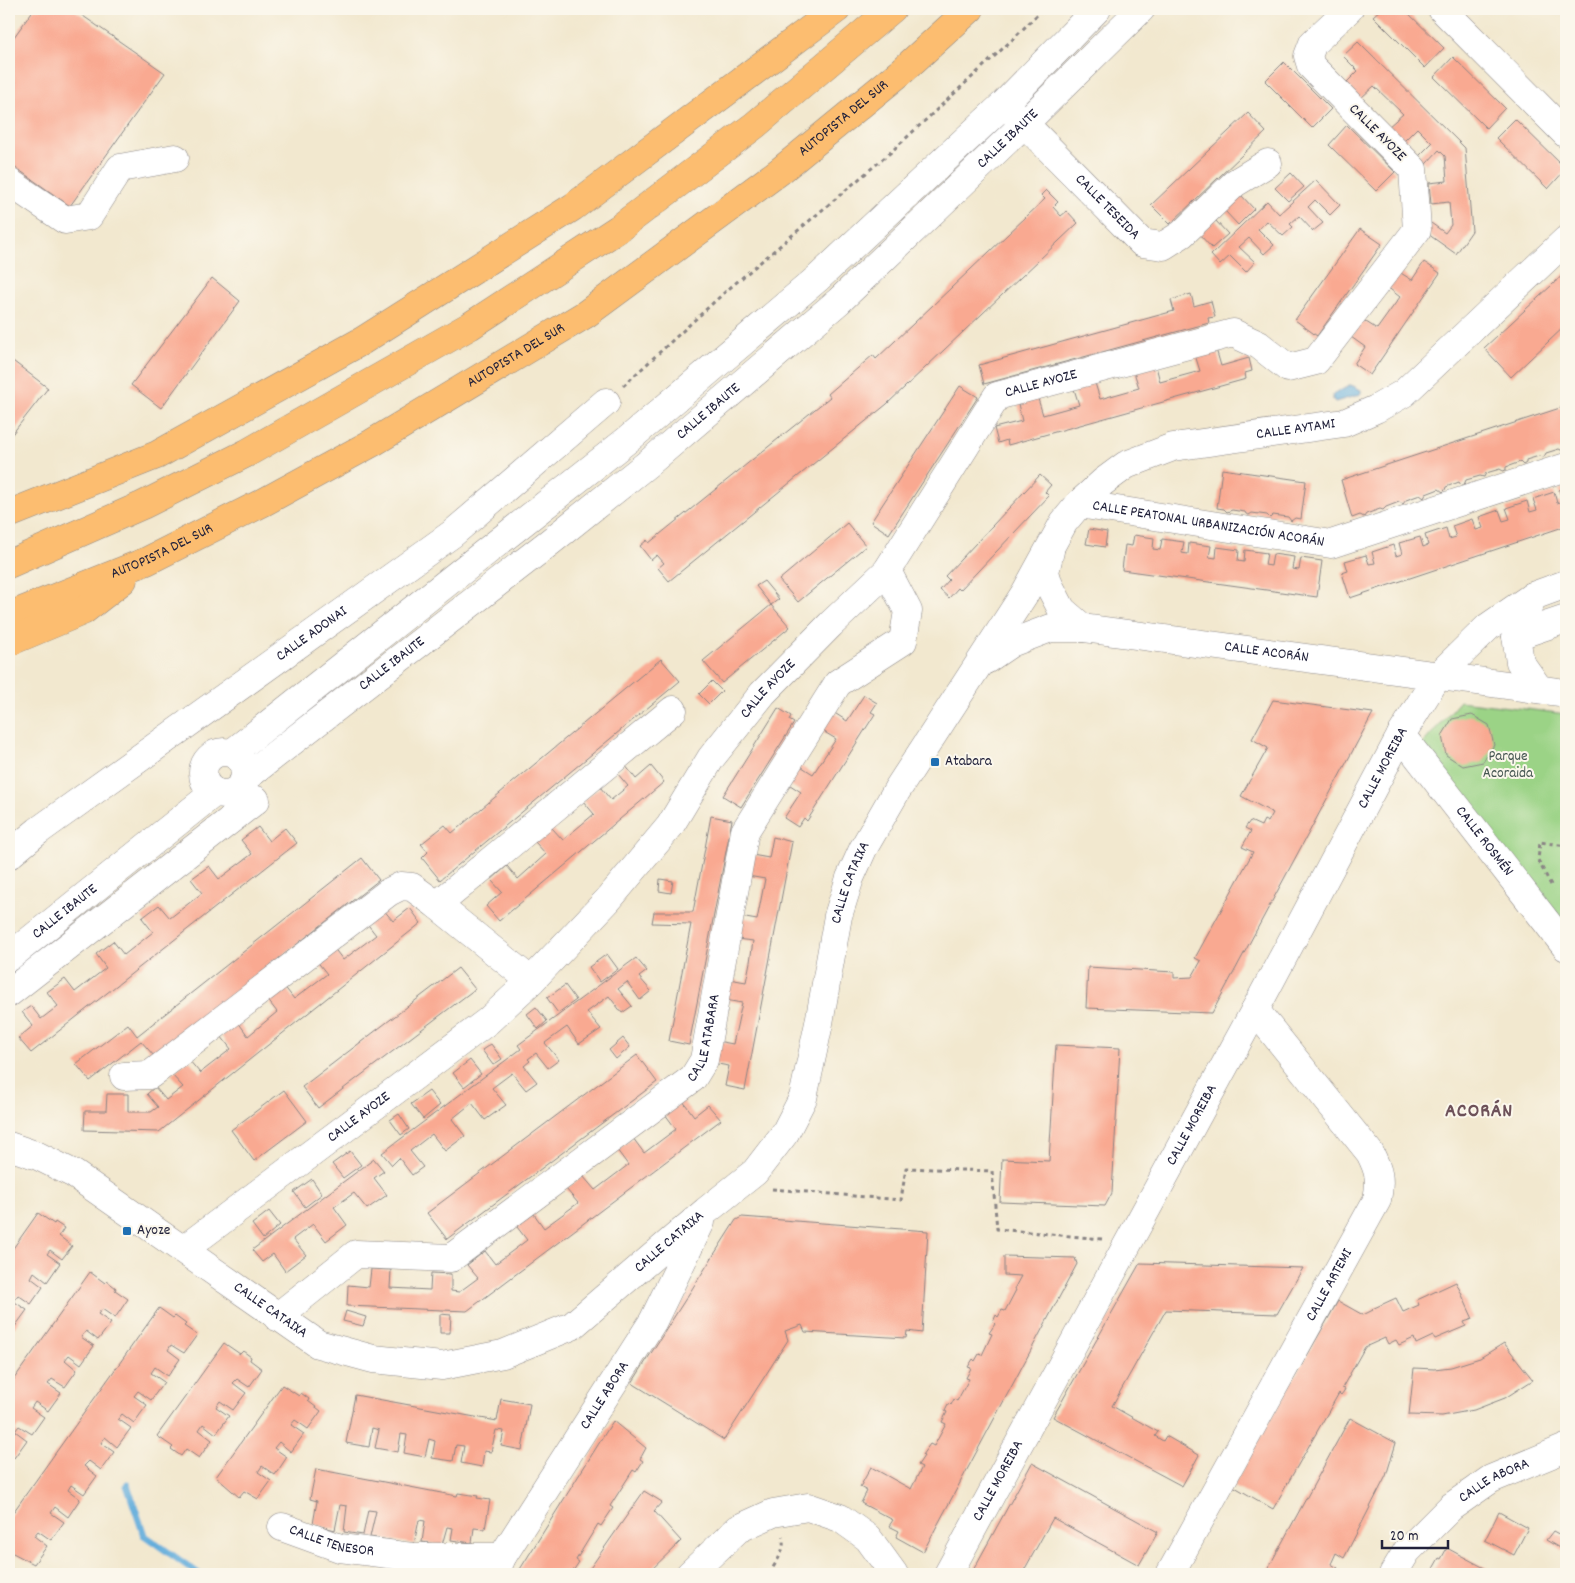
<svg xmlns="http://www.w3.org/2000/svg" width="1575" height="1583" font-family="Dekko,sans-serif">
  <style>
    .green { fill: #9bd386; stroke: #5e7a60 }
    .water { fill: #63addb; stroke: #42688b }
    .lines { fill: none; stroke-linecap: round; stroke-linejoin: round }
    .stream { stroke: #63addb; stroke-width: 7 }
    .building { fill: #f9a991 }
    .minor-casing { stroke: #8a8585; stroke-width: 29 }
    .highway-casing { stroke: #8a8585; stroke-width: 29 }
    .path { stroke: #8a8585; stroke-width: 3; stroke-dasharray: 4 4; stroke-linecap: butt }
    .minor { stroke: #fff; stroke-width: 28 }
    .highway { stroke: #fcbd6f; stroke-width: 28 }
    .poi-dot { fill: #1f6fb2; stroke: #fbf7ec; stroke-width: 2 }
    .labels { text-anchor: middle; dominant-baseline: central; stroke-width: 4; stroke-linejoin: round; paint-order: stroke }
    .street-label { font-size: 15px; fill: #22223b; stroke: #fbf7ec }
    .park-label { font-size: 15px; fill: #465752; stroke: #fbf7ec }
    .poi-label { font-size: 15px; fill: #22223b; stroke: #fbf7ec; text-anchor: start }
    .district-label { font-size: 20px; font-weight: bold; letter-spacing: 1px; fill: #6d5159; stroke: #fbf7ec }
  </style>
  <rect width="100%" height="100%" fill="#fbf7ec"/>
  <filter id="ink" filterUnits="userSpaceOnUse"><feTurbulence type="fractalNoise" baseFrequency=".02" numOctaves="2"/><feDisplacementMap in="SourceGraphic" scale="10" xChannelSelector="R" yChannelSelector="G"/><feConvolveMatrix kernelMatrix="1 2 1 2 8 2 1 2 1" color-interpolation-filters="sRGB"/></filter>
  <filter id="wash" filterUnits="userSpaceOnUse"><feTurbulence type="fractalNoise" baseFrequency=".0096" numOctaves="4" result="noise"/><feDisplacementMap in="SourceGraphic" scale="20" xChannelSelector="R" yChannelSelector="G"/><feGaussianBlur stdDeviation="1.12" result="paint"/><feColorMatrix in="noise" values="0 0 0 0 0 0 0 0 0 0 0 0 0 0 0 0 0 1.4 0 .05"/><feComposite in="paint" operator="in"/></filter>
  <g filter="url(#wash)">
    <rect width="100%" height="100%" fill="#f2e8cf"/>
    <polygon class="green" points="1460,701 1566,714 1566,924 1419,748"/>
    <polygon class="water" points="1351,385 1361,390 1361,393 1359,395 1335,402 1333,400 1332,395"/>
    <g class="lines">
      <polyline class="stream" points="127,1485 144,1535 199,1574"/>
    </g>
    <g id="blocks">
      <g class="building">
        <polygon points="34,9 73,9 165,73 70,206 9,163 9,44"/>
        <polygon points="1381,9 1404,9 1444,48 1425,68 1373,16"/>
        <polygon points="1358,42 1465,148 1472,231 1456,254 1425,232 1431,223 1445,233 1451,225 1449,202 1431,204 1429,183 1447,181 1445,156 1439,150 1426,164 1418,157 1432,143 1417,128 1403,142 1388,127 1403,114 1374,86 1360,99 1345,84 1358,71 1343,56"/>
        <polygon points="1453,57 1505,108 1486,128 1434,77"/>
        <polygon points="1284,62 1331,109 1312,128 1265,81"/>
        <polygon points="1248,113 1266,132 1170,224 1151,205"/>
        <polygon points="1515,119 1566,169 1548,189 1496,138"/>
        <polygon points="1347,125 1395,172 1376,191 1329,145"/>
        <polygon points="1291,173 1304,187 1288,201 1275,188"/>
        <polygon points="1316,180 1340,205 1330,215 1315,200 1308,207 1323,223 1313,231 1299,216 1290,224 1293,227 1283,236 1267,221 1258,229 1274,245 1264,254 1249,238 1239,247 1255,262 1246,272 1230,256 1220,265 1211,255 1267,201 1279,214"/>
        <polygon points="1046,190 1058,202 1053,207 1061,216 1067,211 1078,223 887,404 669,581 658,568 664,563 657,555 651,560 640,546 647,540 649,543 830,397 828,394 873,355 876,359 1045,199 1041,195"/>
        <polygon points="1241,195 1254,209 1238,225 1225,211"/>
        <polygon points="1215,220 1228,234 1212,248 1199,234"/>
        <polygon points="1360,229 1382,244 1317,336 1295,320"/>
        <polygon points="1424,262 1440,273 1370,375 1354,364 1365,347 1351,337 1363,320 1377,329 1400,297 1386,286 1396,270 1412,280"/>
        <polygon points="1566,272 1566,325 1511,377 1484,348"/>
        <polygon points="212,278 240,301 161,408 131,385"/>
        <polygon points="1191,294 1194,306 1211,301 1215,317 1208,318 1209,323 984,384 979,365 1174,311 1171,300"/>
        <polygon points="1216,349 1221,366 1249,358 1252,371 1245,373 1246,379 1008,445 1007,440 998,443 994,428 1022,421 1018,404 1038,399 1043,415 1079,405 1074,389 1095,383 1100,399 1139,388 1134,372 1156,366 1160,382 1200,371 1195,355"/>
        <polygon points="9,358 48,388 9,438"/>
        <polygon points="960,386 978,397 889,534 871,522"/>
        <polygon points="1566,406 1566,447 1563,451 1559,449 1546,453 1544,457 1539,456 1526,460 1526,463 1523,465 1520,462 1506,467 1506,470 1503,471 1500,469 1486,473 1484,477 1480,476 1466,480 1464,485 1461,485 1459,482 1446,487 1445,490 1443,492 1439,489 1426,494 1424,498 1420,495 1406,500 1403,504 1399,502 1386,507 1383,510 1380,509 1366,514 1364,517 1360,515 1352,518 1341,480"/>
        <polygon points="1222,469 1306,481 1301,519 1295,518 1291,521 1288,517 1273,515 1270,518 1267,515 1252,513 1249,515 1246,514 1245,512 1232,510 1227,512 1224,509 1217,508"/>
        <polygon points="1040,475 1051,485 1045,492 1049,496 960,590 958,588 949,598 940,590 949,580 945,576"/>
        <polygon points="1566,487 1566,526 1350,598 1342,573 1348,571 1345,561 1366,555 1369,564 1375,563 1372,552 1393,545 1396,556 1402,554 1399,543 1420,537 1423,547 1428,545 1425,535 1446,528 1449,539 1456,537 1452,526 1472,519 1476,530 1483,528 1479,517 1499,510 1503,521 1510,519 1506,508 1527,501 1530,512 1537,510 1533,499 1554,492 1557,503 1563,501 1559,490"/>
        <polygon points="847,523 866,546 798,602 779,580"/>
        <polygon points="1089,529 1107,532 1105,547 1086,544"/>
        <polygon points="1134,535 1154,538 1153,549 1160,550 1162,539 1184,542 1182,553 1188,554 1189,543 1211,546 1209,557 1216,558 1217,547 1239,550 1238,561 1244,562 1245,550 1267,553 1265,565 1271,566 1273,554 1294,557 1292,569 1299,570 1301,558 1322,561 1317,597 1122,570 1125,545 1132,546"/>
        <polygon points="764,581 779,599 771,605 790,627 722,683 703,661 771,605 756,586"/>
        <polygon points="661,659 680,681 440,880 422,858 428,852 421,844 445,825 452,833"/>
        <polygon points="712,681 722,691 709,704 699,694"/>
        <polygon points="864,695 877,703 871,712 875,714 807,821 804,818 798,827 784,818 801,792 787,783 799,765 813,774 836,739 821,730 833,712 847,721"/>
        <polygon points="1273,700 1373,713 1212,1013 1086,1008 1088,967 1174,972 1174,978 1192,977 1201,961 1195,958 1253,852 1242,847 1251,831 1245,828 1250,821 1261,826 1264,820 1268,822 1273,813 1241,796 1268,748 1252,739"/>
        <polygon points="778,708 791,716 789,720 794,723 741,807 723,796"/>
        <polygon points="1472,715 1489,725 1494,745 1483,762 1463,766 1446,755 1442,736 1452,719"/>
        <polygon points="625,765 636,779 651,766 664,782 499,921 486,906 502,892 491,880 507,866 518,879 546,854 535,842 552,828 563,840 594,814 583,801 600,787 611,800 628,786 617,773"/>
        <polygon points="711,816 732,820 689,1045 669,1041 691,924 652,923 654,912 693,912"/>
        <polygon points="258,827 269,841 285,828 297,843 31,1053 18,1038 33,1026 22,1012 31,1006 41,1019 58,1006 47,992 65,979 75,992 106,968 96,954 113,941 124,955 153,932 142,918 159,905 170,918 202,893 191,879 209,866 219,879 252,854 241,840"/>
        <polygon points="773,837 792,842 745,1090 725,1086 729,1066 712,1063 717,1041 733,1044 742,1003 725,1000 729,979 746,982 750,962 753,941 736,939 740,917 757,920 765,879 748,876 752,855 769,858"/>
        <polygon points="362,858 379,880 154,1056 141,1041 90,1081 76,1064 128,1024 137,1036"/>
        <polygon points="660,879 673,881 671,893 659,891"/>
        <polygon points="382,908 393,921 410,908 421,923 159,1132 84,1130 85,1111 106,1111 107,1094 128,1094 128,1112 151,1112 158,1107 147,1094 155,1087 166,1100 183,1087 171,1074 189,1060 200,1073 231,1049 221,1036 238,1022 248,1036 277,1012 267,999 284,986 294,999 327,974 316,960 333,947 343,960 376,935 365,921"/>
        <polygon points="607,954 618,969 600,982 589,967"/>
        <polygon points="636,958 647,971 639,977 651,991 640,1000 627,982 618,989 632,1006 622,1013 609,996 587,1012 601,1029 579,1044 567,1027 545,1043 559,1060 548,1068 536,1053 528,1059 530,1061 524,1066 537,1082 526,1090 512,1073 492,1088 506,1105 485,1120 472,1103 452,1119 465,1136 445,1151 432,1134 410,1151 423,1167 412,1175 399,1158 392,1165 382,1153 521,1049 518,1045"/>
        <polygon points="458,968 475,989 318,1108 302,1087"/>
        <polygon points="565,985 576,1000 558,1013 547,998"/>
        <polygon points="536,1007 547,1021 538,1029 527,1014"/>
        <polygon points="623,1038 630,1047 616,1059 609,1050"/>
        <polygon points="491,1044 502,1059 493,1065 482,1050"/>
        <polygon points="1056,1045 1120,1048 1112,1193 1105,1206 1000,1202 1002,1159 1049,1161"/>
        <polygon points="637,1055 657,1082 447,1239 427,1213"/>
        <polygon points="470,1060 481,1074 464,1087 453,1073"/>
        <polygon points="284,1090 307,1121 254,1161 231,1130"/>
        <polygon points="429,1091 440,1105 423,1119 411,1104"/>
        <polygon points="683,1101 694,1116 708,1105 721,1120 467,1311 347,1306 348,1285 369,1287 371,1269 391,1270 390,1288 430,1290 431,1273 451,1274 451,1291 459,1292 478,1278 467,1265 485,1251 495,1264 527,1240 517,1227 525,1220 534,1214 544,1228 578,1203 566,1189 583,1176 595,1190 628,1165 617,1150 633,1138 644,1153 676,1129 665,1114"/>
        <polygon points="399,1114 409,1129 401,1135 390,1120"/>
        <polygon points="350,1151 361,1165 343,1178 332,1164"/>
        <polygon points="374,1159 384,1171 374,1178 387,1195 367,1209 354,1193 334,1207 347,1225 326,1241 313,1224 293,1239 306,1255 285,1271 273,1254 262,1262 252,1250"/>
        <polygon points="312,1179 322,1194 305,1207 294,1192"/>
        <polygon points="269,1211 280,1225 263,1239 252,1224"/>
        <polygon points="38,1213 54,1224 55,1222 64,1228 59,1236 72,1246 62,1259 50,1250 47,1254 60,1263 47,1282 34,1272 31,1278 43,1287 31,1304 18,1295 13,1301 27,1310 14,1328 9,1324 9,1254"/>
        <polygon points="742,1217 928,1231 922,1333 907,1331 906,1338 805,1332 802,1325 785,1331 788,1340 724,1440 632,1383 736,1220"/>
        <polygon points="1004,1256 1075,1258 1077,1264 923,1552 896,1537 899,1531 889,1526 893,1520 861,1503 867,1491 860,1487 871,1467 911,1489 922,1467 918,1465 924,1456 922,1455 930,1444 934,1446 946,1424 942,1422 947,1412 945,1411 949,1403 951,1405 954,1399 957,1401 969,1379 966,1378 971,1368 968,1367 973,1359 975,1361 979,1354 982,1355 992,1334 989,1333 995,1324 993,1322 996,1315 998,1317 1002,1310 1005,1311 1016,1290 1014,1289 1021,1276 1004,1275"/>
        <polygon points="1140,1263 1303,1268 1277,1314 1166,1310 1112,1406 1158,1432 1155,1436 1163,1441 1166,1436 1199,1455 1182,1486 1053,1417"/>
        <polygon points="90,1272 105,1283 107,1281 116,1288 115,1290 128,1299 115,1318 102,1309 98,1314 111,1323 98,1340 86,1331 81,1337 94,1346 81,1364 69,1355 65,1360 77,1370 65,1387 52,1379 48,1384 61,1393 48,1411 35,1402 31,1408 44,1417 32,1434 19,1426 15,1431 27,1440 14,1458 9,1454 9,1386"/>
        <polygon points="1456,1282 1473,1319 1464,1322 1466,1326 1435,1339 1433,1336 1416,1344 1414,1338 1399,1345 1396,1340 1388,1344 1385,1338 1365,1347 1342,1388 1345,1389 1344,1391 1341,1395 1339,1393 1273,1509 1233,1486 1338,1301 1363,1315 1373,1310 1372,1309 1396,1298 1403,1312 1419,1305 1417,1300"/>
        <polygon points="159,1308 173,1318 175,1316 186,1324 184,1326 197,1335 184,1353 171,1345 168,1350 180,1359 168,1376 155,1367 151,1373 164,1382 151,1400 138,1391 134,1396 147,1405 134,1423 122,1414 118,1419 131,1428 117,1447 105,1437 101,1443 114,1452 101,1470 89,1461 84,1466 97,1476 84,1494 71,1485 68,1490 80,1499 68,1517 55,1507 51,1513 64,1522 51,1540 38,1531 34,1536 47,1546 34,1564 9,1551 9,1518"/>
        <polygon points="346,1311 366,1317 363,1326 343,1321"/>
        <polygon points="440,1314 451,1315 450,1333 440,1333"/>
        <polygon points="224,1343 240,1354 243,1351 251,1357 250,1360 262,1369 249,1387 237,1379 233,1383 246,1393 233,1410 220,1401 216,1407 229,1416 216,1434 203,1424 199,1430 212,1440 199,1458 186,1449 181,1456 171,1449 173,1447 157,1436"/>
        <polygon points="1504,1343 1533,1380 1505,1398 1474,1410 1442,1416 1409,1415 1414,1368 1434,1369 1451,1367 1480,1358"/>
        <polygon points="282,1385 299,1396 301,1393 309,1399 308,1401 321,1411 308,1429 295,1420 291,1425 304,1434 291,1452 279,1442 274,1448 287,1457 275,1475 262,1466 258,1472 271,1481 258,1499 244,1491 239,1497 216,1477"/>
        <polygon points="355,1395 497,1421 501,1399 530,1404 522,1450 501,1446 504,1431 496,1430 491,1452 484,1451 482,1467 461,1463 464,1446 456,1445 453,1461 432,1458 435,1441 429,1439 425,1457 404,1453 407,1435 401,1434 398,1452 375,1448 379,1430 372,1428 369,1447 346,1443"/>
        <polygon points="1350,1418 1396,1443 1386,1476 1344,1558 1336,1553 1331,1564 1338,1568 1335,1574 1265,1574"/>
        <polygon points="613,1421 646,1448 640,1459 643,1461 636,1472 633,1470 610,1506 613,1508 601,1526 598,1524 576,1560 579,1562 571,1574 517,1574"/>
        <polygon points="1032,1463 1158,1532 1139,1565 1053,1518 1022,1574 971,1574"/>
        <polygon points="316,1469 457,1496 458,1493 478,1496 477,1498 490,1500 485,1529 474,1528 472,1543 451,1540 453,1528 447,1527 442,1545 422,1542 425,1521 419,1520 414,1544 370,1537 376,1511 368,1510 363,1535 344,1532 347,1506 340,1505 335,1530 313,1524 317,1501 310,1499"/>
        <polygon points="644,1491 662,1502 654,1511 681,1541 647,1574 586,1574"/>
        <polygon points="1499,1512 1528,1528 1514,1555 1485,1540"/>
        <polygon points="1553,1531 1566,1538 1566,1552 1546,1540"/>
        <polygon points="1447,1548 1458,1554 1496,1574 1430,1574 1439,1558 1441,1559"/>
      </g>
    </g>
  </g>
  <g filter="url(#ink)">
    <use href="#blocks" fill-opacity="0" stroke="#8a8585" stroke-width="1"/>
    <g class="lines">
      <g class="minor-casing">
        <g id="minor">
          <polyline points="1442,9 1566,134"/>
          <path id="s1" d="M1013,112L1142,243L1163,246L1182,234L1235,183L1268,163"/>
          <polyline points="9,182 65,220 89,216 120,168 175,158"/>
          <path id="s2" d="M1079,504L1331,544L1566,467"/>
          <polyline points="1050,551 1045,572 1049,585 1062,610 1083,628"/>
          <polyline points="1533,596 1516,636 1520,662 1539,689"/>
          <polyline points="1516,636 1566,619"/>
          <path id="s3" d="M986,660L1011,643L1051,628H1083L1566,693"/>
          <path id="s4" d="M1401,735L1566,947"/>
          <circle cx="224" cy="773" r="21"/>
          <polyline points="232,753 631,437 818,278 1004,104 1097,9"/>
          <path id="s5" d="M245,778L550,542L651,461L839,301L1024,124L1141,9"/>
          <path id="s6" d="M9,855L38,831L452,534L606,402"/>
          <polyline points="437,905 673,710"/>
          <path id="s7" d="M9,957L215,792"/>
          <polyline points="9,993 256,800"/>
          <polyline points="124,1076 150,1075 389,892 401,886 412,887 437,905 531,981"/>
          <path id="s8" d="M9,1146L38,1156L74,1174L318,1344L373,1359L442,1366L503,1354L572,1326L706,1211L755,1172L785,1133L803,1098L819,1023L838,916L850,878L863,849L897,790L1025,593L1064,522L1079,504L1103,482L1126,465L1173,447L1344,423L1376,409L1404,393L1566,240"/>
          <path id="s9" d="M184,1249L488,1021L531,981L608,900L670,826L711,758L763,693L831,624L887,571L997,396L1233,333L1259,345L1288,368L1316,361L1417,230L1413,169L1311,66L1308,56L1313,43L1349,9"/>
          <path id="s10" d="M277,1317L356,1254L451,1258L693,1078L704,1060L745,831L838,683L903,641L908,611L887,571"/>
          <path id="s11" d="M282,1527L340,1548L412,1557H502"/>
          <path id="s12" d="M495,1574L502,1557L653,1321L701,1222"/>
          <polyline points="690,1574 738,1529 773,1513 808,1507 840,1518 868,1538 894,1574"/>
          <path id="s13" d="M948,1574L1255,1010L1401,735L1437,677L1488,627L1533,596L1566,584"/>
          <path id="s14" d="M1170,1574L1377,1200C1381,1179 1379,1171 1370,1153L1255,1010"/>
          <path id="s15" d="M1393,1574L1407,1551L1451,1507L1491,1479L1566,1448"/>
        </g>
      </g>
      <g class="highway-casing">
        <g id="highway">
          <polyline points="9,514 157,455 362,341 573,207 837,9"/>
          <polyline points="9,564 143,505 247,453 470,326 618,229 755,125 892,9"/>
          <path id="s16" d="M9,616L147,561L264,502L372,443L586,314L780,171L902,71L970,9"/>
          <polyline points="9,642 83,611 123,580"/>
        </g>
      </g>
      <g class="path">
        <polyline points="623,386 725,292 891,152 1012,40 1043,9"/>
        <polyline points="1551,885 1538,860 1540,842 1566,846"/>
        <polyline points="772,1189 901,1200 906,1168 992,1171 997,1229 1102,1239"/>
        <path d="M769,1574C775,1563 787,1550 782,1537"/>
      </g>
      <use href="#minor" class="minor"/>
      <use href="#highway" class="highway"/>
    </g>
  </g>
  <g class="poi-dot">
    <rect x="930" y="757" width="10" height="10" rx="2.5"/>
    <rect x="122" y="1226" width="10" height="10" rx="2.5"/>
  </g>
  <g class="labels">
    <g class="street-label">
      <text stroke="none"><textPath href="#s16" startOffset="976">AUTOPISTA DEL SUR</textPath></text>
      <text transform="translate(1377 133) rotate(45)">CALLE AYOZE</text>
      <text stroke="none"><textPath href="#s5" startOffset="996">CALLE IBAUTE</textPath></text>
      <text stroke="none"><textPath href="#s1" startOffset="134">CALLE TESEIDA</textPath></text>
      <text stroke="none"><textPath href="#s16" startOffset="571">AUTOPISTA DEL SUR</textPath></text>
      <text stroke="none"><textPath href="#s9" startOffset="1236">CALLE AYOZE</textPath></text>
      <text stroke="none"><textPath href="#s5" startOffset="591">CALLE IBAUTE</textPath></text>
      <text stroke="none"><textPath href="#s8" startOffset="1859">CALLE AYTAMI</textPath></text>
      <text stroke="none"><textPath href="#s2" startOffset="131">CALLE PEATONAL URBANIZACIÓN ACORÁN</textPath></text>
      <text stroke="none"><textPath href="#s16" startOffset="166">AUTOPISTA DEL SUR</textPath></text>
      <text stroke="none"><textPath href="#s6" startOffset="375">CALLE ADONAI</textPath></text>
      <text stroke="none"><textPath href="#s3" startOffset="290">CALLE ACORÁN</textPath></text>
      <text stroke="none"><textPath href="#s5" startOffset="186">CALLE IBAUTE</textPath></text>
      <text stroke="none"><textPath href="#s9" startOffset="816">CALLE AYOZE</textPath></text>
      <text stroke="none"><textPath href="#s13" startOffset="916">CALLE MOREIBA</textPath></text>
      <text stroke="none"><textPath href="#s4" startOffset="135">CALLE ROSMÉN</textPath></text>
      <text stroke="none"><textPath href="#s8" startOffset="1180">CALLE CATAIXA</textPath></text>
      <text stroke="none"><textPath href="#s7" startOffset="72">CALLE IBAUTE</textPath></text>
      <text stroke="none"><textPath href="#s10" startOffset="540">CALLE ATABARA</textPath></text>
      <text stroke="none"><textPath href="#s9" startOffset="219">CALLE AYOZE</textPath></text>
      <text stroke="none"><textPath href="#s13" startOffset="511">CALLE MOREIBA</textPath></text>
      <text stroke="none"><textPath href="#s8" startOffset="760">CALLE CATAIXA</textPath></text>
      <text stroke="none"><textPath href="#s14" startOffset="330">CALLE ARTEMI</textPath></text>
      <text stroke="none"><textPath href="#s8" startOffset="310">CALLE CATAIXA</textPath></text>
      <text stroke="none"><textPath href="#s12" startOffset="210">CALLE ABORA</textPath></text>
      <text stroke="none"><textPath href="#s13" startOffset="106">CALLE MOREIBA</textPath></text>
      <text stroke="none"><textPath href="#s15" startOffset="140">CALLE ABORA</textPath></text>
      <text stroke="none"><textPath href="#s11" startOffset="52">CALLE TENESOR</textPath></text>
    </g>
    <g class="park-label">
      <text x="1508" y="757">Parque<tspan x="1508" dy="17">Acoraida</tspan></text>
    </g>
    <g class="poi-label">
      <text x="945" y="762">Atabara</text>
      <text x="137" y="1231">Ayoze</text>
    </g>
    <g class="district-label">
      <text x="1479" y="1112">ACORÁN</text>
    </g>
  </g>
  <rect width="1575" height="1583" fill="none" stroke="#fbf7ec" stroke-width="30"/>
  <path d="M1382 1540v8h66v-8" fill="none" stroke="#22223b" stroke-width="2.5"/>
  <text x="1390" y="1540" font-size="15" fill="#22223b" stroke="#fbf7ec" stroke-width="4" paint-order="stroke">20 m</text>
</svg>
